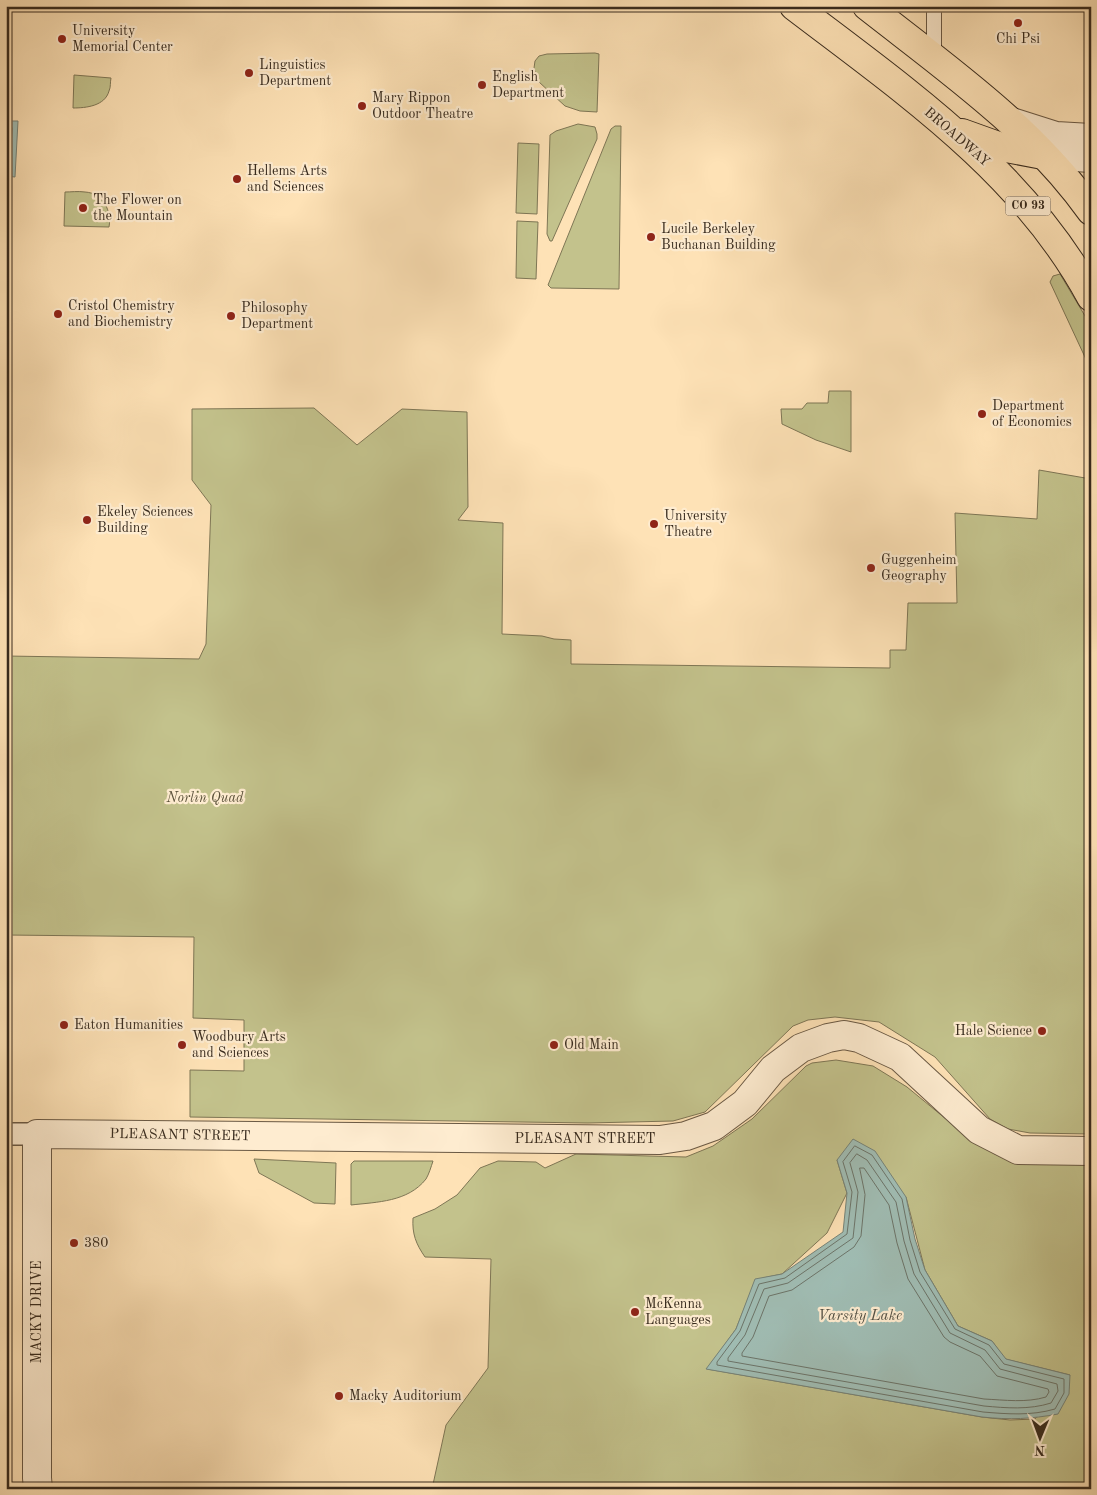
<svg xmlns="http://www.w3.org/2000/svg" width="1097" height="1495" font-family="'Old Standard TT',serif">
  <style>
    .green { fill: #c3c28c; stroke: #7e7655; fill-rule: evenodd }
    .water { fill: #a0bdb4; stroke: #768378 }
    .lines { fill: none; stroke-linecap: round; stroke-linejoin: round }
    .shore { stroke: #6c7469; stroke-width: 1 }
    .service-casing { stroke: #6a5944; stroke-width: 16 }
    .pedestrian-casing { stroke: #6a5944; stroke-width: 24 }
    .tertiary-casing { stroke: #6a5944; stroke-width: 30 }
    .primary-casing { stroke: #382b1e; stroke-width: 30 }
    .service { stroke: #feecd0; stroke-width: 14 }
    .pedestrian { stroke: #feecd0; stroke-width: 21 }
    .tertiary { stroke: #feecd0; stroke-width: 28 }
    .primary { stroke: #fee2b6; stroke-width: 28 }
    .poi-dot { fill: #8f2418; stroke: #feecd0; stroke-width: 2 }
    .labels { text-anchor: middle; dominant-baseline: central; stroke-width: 4.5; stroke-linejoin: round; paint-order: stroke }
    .shield { fill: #feecd0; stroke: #736553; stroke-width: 1 }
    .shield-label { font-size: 12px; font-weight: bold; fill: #382b1e }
    .poi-label { font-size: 14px; fill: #382b1e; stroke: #feecd0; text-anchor: start }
    .street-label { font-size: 14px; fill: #382b1e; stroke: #feecd0 }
    .park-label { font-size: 14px; font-style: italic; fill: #5b513a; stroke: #feecd0 }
    .water-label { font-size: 15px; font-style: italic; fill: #525044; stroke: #feecd0 }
  </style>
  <rect width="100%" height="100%" fill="#fee2b6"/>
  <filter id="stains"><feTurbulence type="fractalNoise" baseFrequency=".004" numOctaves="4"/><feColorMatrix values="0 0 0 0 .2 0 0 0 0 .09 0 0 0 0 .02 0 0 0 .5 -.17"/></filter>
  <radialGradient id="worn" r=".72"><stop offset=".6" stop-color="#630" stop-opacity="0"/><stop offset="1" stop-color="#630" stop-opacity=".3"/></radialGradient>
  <g class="green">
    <polygon points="595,53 599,54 597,112 580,111 565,106 539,82 534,68 535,61 539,56 547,54"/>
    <path d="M74,75L111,78C110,82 111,87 109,91C105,106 86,108 73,108Z"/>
    <polygon points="578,124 595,127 597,134 597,139 552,241 550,241 547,234 550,135 556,131"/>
    <polygon points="615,126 621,126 619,289 551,288 548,285 611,129"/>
    <polygon points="518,143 539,144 537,214 516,213"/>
    <path d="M65,192C71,192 78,191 85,192C103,193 112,211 109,227L64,226Z"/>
    <polygon points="517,221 538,222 536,279 516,278"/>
    <polygon points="1060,274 1091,326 1091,370 1050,282 1053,276"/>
    <polygon points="829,391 851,391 851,452 816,440 782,424 781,409 802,409 807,403 828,403"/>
    <polygon points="314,408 357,445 402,409 467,412 468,507 458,520 503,523 502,634 542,636 554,639 571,640 571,664 890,668 890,650 906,650 908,603 957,603 955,513 1037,519 1039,470 1091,479 1091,1134 1030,1133 1008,1129 990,1119 935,1057 879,1022 835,1017 808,1020 793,1026 705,1112 673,1121 588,1123 190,1117 190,1070 244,1071 244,1020 193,1018 194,937 6,935 6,656 199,659 206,644 211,505 192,480 192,409"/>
    <path d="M836,1060L873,1066L907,1087L974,1142L995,1154L1005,1158L1040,1164H1091V1489H432L446,1425L488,1368L491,1259L425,1257C416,1244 412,1234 413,1218L435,1209L457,1195L480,1168L498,1161L536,1162L545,1168L576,1154L686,1157L713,1146L752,1119L806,1066L812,1063ZM837,1160L906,1197L925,1270L958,1326L992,1341L1005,1359L1070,1375L1035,1419L1010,1420L982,1417L707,1369L736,1329L754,1284L763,1278L782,1274L827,1233L847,1193Z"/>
    <polygon points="254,1159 336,1163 335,1204 314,1203 259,1173"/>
    <path d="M354,1161H433C431,1167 429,1174 426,1179C408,1202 377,1202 351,1205V1164Z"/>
  </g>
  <g class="water">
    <polygon points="6,121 18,121 15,177 6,176"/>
    <path d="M853,1139L875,1151L906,1197L915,1239L925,1270L958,1326L992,1341L1006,1359L1070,1375L1069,1394L1058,1414C1031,1419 1010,1420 982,1417L706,1369L736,1329L755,1279L782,1274L843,1232L847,1193L837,1160Z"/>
  </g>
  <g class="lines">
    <g class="shore">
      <polyline points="6,125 11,126 12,128 10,169 6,172"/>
      <path d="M855,1146L872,1155L902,1199L910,1240L920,1272L955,1329L989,1345L1004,1364L1064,1379V1393L1055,1409C1031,1416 1007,1414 983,1412L717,1365V1362L740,1331L759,1284L785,1278L847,1234L852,1192L843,1162Z"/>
      <path d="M857,1154L867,1160L896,1202L904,1241L914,1274L950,1333L985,1350L1000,1369L1057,1384L1058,1391L1051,1403C1029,1410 1006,1408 984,1406L728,1361V1358L745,1335L764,1289L788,1283L853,1238L858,1192L850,1163Z"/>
      <path d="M860,1168H864L889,1205L897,1243L908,1279L944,1337L950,1342L980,1356L997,1376L1048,1389L1049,1392L1046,1397C1026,1403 1005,1400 984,1399L742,1356V1353L753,1337L769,1296L792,1290L854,1247L861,1236L865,1195Z"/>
    </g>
    <g class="service-casing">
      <polyline id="service" points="934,58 934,6"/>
    </g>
    <g class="pedestrian-casing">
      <polyline id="pedestrian" points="6,1134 37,1134"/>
    </g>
    <g class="tertiary-casing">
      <g id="tertiary">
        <polyline points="1012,122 1056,136 1091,138"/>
        <polyline points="1043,155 1091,158"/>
        <polyline points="38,1489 37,1478 37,1134 660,1140 686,1136 714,1126 745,1103 773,1069 801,1048 828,1038 844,1035 859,1038 900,1057 979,1130 1018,1150 1091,1151"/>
      </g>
    </g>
    <g class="primary-casing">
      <g id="primary">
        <path d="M794,6C904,90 1024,172 1091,297"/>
        <path d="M867,6C946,68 1032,128 1091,211"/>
        <polyline points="962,133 1001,147 1043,155"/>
      </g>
    </g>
    <use href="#service" class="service"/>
    <use href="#pedestrian" class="pedestrian"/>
    <use href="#tertiary" class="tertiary"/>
    <use href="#primary" class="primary"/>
  </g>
  <g class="poi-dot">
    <circle cx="1018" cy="23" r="5"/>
    <circle cx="62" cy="39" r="5"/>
    <circle cx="249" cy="73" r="5"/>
    <circle cx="482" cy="85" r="5"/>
    <circle cx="362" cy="106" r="5"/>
    <circle cx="237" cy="179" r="5"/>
    <circle cx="83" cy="208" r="5"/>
    <circle cx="651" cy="237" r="5"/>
    <circle cx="58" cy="314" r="5"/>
    <circle cx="231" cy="316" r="5"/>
    <circle cx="982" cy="414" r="5"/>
    <circle cx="87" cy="520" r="5"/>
    <circle cx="654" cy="524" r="5"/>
    <circle cx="871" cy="568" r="5"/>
    <circle cx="64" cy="1025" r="5"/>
    <circle cx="1042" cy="1031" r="5"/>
    <circle cx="182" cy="1045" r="5"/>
    <circle cx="554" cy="1045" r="5"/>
    <circle cx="74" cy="1243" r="5"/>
    <circle cx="635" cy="1312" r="5"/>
    <circle cx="339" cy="1396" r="5"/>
  </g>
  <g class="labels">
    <rect class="shield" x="1005.5" y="196.5" width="45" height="19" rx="4"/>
    <g class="shield-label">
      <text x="1028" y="206">CO 93</text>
    </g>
    <g class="poi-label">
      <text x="72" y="31">University<tspan x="72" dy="16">Memorial Center</tspan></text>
      <text x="1018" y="39" text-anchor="middle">Chi Psi</text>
      <text x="259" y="65">Linguistics<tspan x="259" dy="16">Department</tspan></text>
      <text x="492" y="77">English<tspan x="492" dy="16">Department</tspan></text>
      <text x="372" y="98">Mary Rippon<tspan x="372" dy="16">Outdoor Theatre</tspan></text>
      <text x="247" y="171">Hellems Arts<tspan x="247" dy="16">and Sciences</tspan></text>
      <text x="93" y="200">The Flower on<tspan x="93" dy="16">the Mountain</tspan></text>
      <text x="661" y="229">Lucile Berkeley<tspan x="661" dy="16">Buchanan Building</tspan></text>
      <text x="68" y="306">Cristol Chemistry<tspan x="68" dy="16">and Biochemistry</tspan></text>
      <text x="241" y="308">Philosophy<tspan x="241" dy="16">Department</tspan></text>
      <text x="992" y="406">Department<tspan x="992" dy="16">of Economics</tspan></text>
      <text x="97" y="512">Ekeley Sciences<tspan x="97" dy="16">Building</tspan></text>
      <text x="664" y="516">University<tspan x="664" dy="16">Theatre</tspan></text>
      <text x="881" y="560">Guggenheim<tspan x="881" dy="16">Geography</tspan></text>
      <text x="74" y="1025">Eaton Humanities</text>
      <text x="1032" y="1031" text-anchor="end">Hale Science</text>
      <text x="192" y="1037">Woodbury Arts<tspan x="192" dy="16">and Sciences</tspan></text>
      <text x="564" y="1045">Old Main</text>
      <text x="84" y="1243">380</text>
      <text x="645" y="1304">McKenna<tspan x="645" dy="16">Languages</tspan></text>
      <text x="349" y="1396">Macky Auditorium</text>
    </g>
    <g class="street-label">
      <text transform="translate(957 137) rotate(41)">BROADWAY</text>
      <text transform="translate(180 1135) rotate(1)">PLEASANT STREET</text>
      <text x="585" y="1139">PLEASANT STREET</text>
      <text transform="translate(37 1312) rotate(-90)">MACKY DRIVE</text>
    </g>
    <g class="park-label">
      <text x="205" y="798">Norlin Quad</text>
    </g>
    <g class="water-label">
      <text x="860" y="1316">Varsity Lake</text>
    </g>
  </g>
  <rect width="1097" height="1495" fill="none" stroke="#fee2b6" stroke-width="25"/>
  <rect x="8" y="8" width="1082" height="1480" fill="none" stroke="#382b1e" stroke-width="2.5"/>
  <rect x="12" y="12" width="1072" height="1470" fill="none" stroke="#382b1e"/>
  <g transform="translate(1040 1438) rotate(181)" stroke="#feecd0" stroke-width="4" paint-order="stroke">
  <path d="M0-4L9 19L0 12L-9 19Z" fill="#382b1e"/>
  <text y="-8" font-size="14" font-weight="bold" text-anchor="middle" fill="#382b1e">N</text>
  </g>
  <rect width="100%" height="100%" filter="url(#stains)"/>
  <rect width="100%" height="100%" fill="url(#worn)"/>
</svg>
